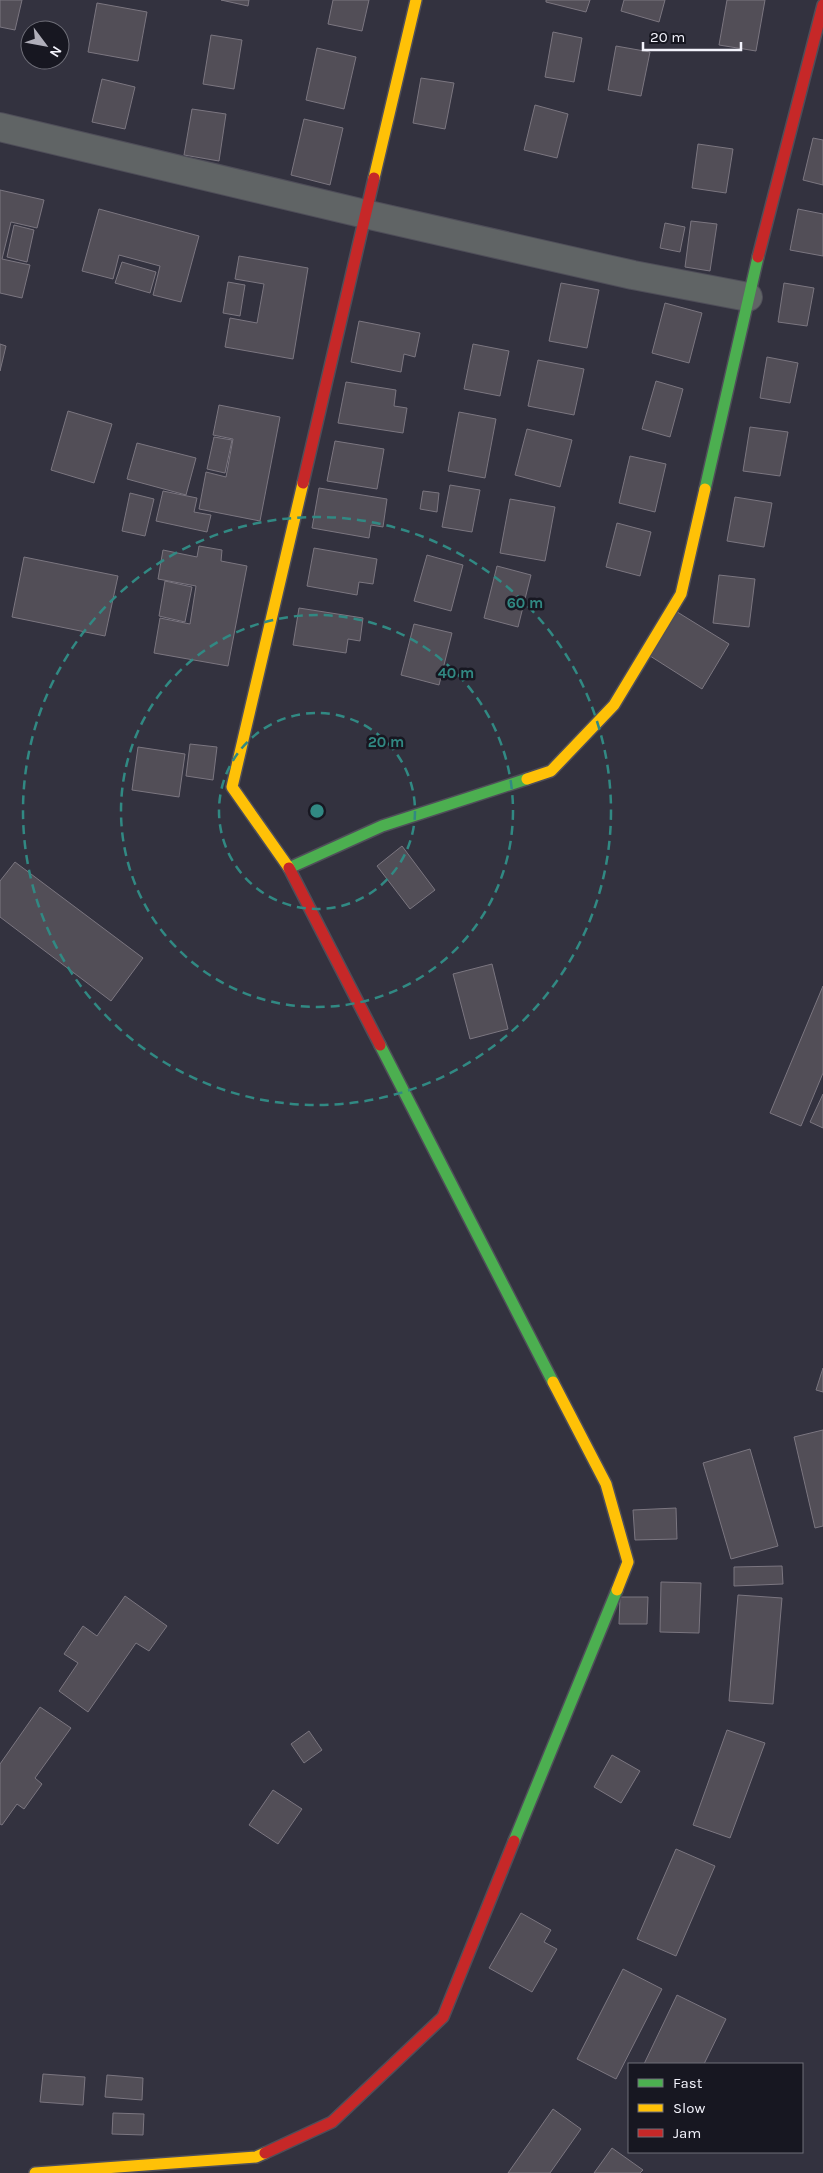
<svg xmlns="http://www.w3.org/2000/svg" width="823" height="2173" font-family="Karla,sans-serif">
  <style>
    .building { fill: #524e57; stroke: #7b7680 }
    .lines { fill: none; stroke-linecap: round; stroke-linejoin: round }
    .street-casing { stroke: #4f4e59; stroke-width: 30 }
    .fast-casing { stroke: #4f4e59; stroke-width: 14 }
    .slow-casing { stroke: #4f4e59; stroke-width: 14 }
    .jam-casing { stroke: #4f4e59; stroke-width: 14 }
    .street { stroke: #606465; stroke-width: 28 }
    .fast { stroke: #4caf50; stroke-width: 11 }
    .slow { stroke: #ffc107; stroke-width: 11 }
    .jam { stroke: #c62828; stroke-width: 11 }
    .ring { fill: none; stroke: #318983; stroke-width: 2.5; stroke-dasharray: 9 6 }
    .centre { fill: #318983; stroke: #171721; stroke-width: 2.5 }
    .ring-label { font-size: 15px; text-anchor: middle; font-weight: bold; fill: #318983; stroke: #171721; stroke-width: 5; stroke-linejoin: round; paint-order: stroke }
  </style>
  <rect width="100%" height="100%" fill="#33323f"/>
  <g class="building">
    <polygon points="0,0 22,0 15,30 0,27"/>
    <polygon points="221,0 249,0 248,6"/>
    <polygon points="333,0 369,0 362,31 328,24"/>
    <polygon points="546,0 590,0 586,12 546,2"/>
    <polygon points="624,0 665,0 659,22 621,11"/>
    <polygon points="727,0 765,0 756,51 719,45"/>
    <polygon points="97,3 147,12 138,61 88,52"/>
    <polygon points="553,32 582,38 574,82 545,77"/>
    <polygon points="211,35 242,40 234,89 203,84"/>
    <polygon points="616,46 650,52 641,96 608,90"/>
    <polygon points="317,48 356,57 344,109 306,100"/>
    <polygon points="421,78 454,83 445,129 413,123"/>
    <polygon points="102,79 135,87 125,129 92,122"/>
    <polygon points="535,105 568,114 557,158 524,150"/>
    <polygon points="192,109 226,114 219,161 184,155"/>
    <polygon points="304,119 343,128 330,185 291,175"/>
    <polygon points="813,138 823,140 823,185 803,180"/>
    <polygon points="698,144 733,149 726,193 692,188"/>
    <polygon points="0,190 44,200 37,228 11,222 2,259 30,265 22,298 0,293"/>
    <polygon points="99,209 199,236 181,302 153,295 160,266 119,255 113,279 82,271"/>
    <polygon points="798,209 823,214 823,256 790,250"/>
    <polygon points="691,221 717,224 710,271 685,267"/>
    <polygon points="665,223 685,227 680,252 660,248"/>
    <polygon points="14,225 34,230 27,262 7,257"/>
    <polygon points="239,256 308,268 293,359 225,347 230,318 257,323 264,284 235,279"/>
    <polygon points="122,262 156,272 150,293 115,283"/>
    <polygon points="228,282 245,285 240,316 223,313"/>
    <polygon points="561,283 599,290 587,348 549,341"/>
    <polygon points="784,283 814,288 807,326 778,322"/>
    <polygon points="665,303 702,313 689,363 652,353"/>
    <polygon points="359,321 420,333 415,357 404,354 401,372 351,362"/>
    <polygon points="0,344 6,346 0,371"/>
    <polygon points="473,344 509,351 500,396 464,389"/>
    <polygon points="767,357 798,363 790,403 760,398"/>
    <polygon points="538,360 584,369 574,415 528,406"/>
    <polygon points="656,381 683,389 670,437 642,429"/>
    <polygon points="346,382 396,390 394,406 407,408 403,433 338,423"/>
    <polygon points="219,405 280,417 260,521 199,509 206,472 226,477 233,439 213,435"/>
    <polygon points="68,411 112,424 94,483 51,470"/>
    <polygon points="459,412 496,419 485,478 448,471"/>
    <polygon points="750,427 788,432 780,476 743,471"/>
    <polygon points="527,429 572,440 560,487 515,475"/>
    <polygon points="214,437 232,440 225,473 207,469"/>
    <polygon points="335,441 384,449 377,489 327,481"/>
    <polygon points="137,443 196,458 186,495 127,479"/>
    <polygon points="630,456 666,464 655,512 619,503"/>
    <polygon points="450,485 480,490 472,532 442,527"/>
    <polygon points="319,488 387,499 383,527 371,525 369,538 312,528"/>
    <polygon points="163,491 197,498 194,512 211,515 207,532 156,521"/>
    <polygon points="423,491 439,493 437,512 420,509"/>
    <polygon points="130,493 154,499 145,536 122,531"/>
    <polygon points="735,497 772,503 764,547 727,541"/>
    <polygon points="510,499 555,507 545,561 500,553"/>
    <polygon points="617,523 651,532 640,576 606,567"/>
    <polygon points="199,546 222,550 221,561 247,566 228,666 154,653 160,618 190,624 196,586 158,579 163,550 197,557"/>
    <polygon points="314,548 377,559 373,584 359,582 357,595 307,586"/>
    <polygon points="427,555 463,565 451,611 414,601"/>
    <polygon points="24,557 118,576 105,636 12,617"/>
    <polygon points="497,566 531,575 518,627 484,618"/>
    <polygon points="719,575 755,579 749,627 713,623"/>
    <polygon points="165,581 192,587 185,622 159,616"/>
    <polygon points="299,608 363,618 360,641 348,639 346,653 293,645"/>
    <polygon points="674,610 729,644 702,689 647,654"/>
    <polygon points="414,624 452,633 439,685 401,675"/>
    <polygon points="190,744 217,747 213,780 186,776"/>
    <polygon points="138,747 185,754 179,797 132,790"/>
    <polygon points="402,846 435,890 410,909 377,866"/>
    <polygon points="15,862 143,958 111,1001 0,917 0,881"/>
    <polygon points="492,964 508,1029 470,1039 453,974"/>
    <polygon points="823,986 823,1073 801,1126 770,1113"/>
    <polygon points="823,1094 823,1128 810,1122"/>
    <polygon points="823,1368 823,1392 816,1390"/>
    <polygon points="823,1430 823,1526 815,1528 794,1437"/>
    <polygon points="750,1449 778,1546 731,1559 703,1463"/>
    <polygon points="676,1508 677,1539 635,1540 633,1510"/>
    <polygon points="782,1566 783,1584 734,1586 734,1567"/>
    <polygon points="661,1582 701,1583 699,1633 660,1632"/>
    <polygon points="738,1595 782,1598 773,1704 729,1701"/>
    <polygon points="125,1596 167,1626 149,1651 136,1643 88,1712 59,1691 78,1663 64,1654 83,1626 97,1636"/>
    <polygon points="620,1597 648,1597 647,1624 619,1624"/>
    <polygon points="40,1707 71,1728 35,1778 42,1784 24,1809 17,1804 2,1825 0,1824 0,1764"/>
    <polygon points="727,1730 765,1743 730,1838 693,1825"/>
    <polygon points="309,1731 322,1750 304,1763 291,1744"/>
    <polygon points="612,1755 640,1771 621,1803 594,1787"/>
    <polygon points="273,1790 302,1809 278,1844 249,1825"/>
    <polygon points="676,1849 715,1866 676,1956 637,1939"/>
    <polygon points="521,1913 551,1930 544,1942 557,1949 532,1992 489,1968"/>
    <polygon points="623,1969 662,1989 616,2079 577,2059"/>
    <polygon points="677,1995 726,2019 704,2064 644,2064"/>
    <polygon points="43,2074 85,2077 83,2105 40,2102"/>
    <polygon points="107,2075 143,2078 142,2100 105,2097"/>
    <polygon points="553,2109 581,2129 550,2173 508,2173"/>
    <polygon points="113,2113 144,2114 143,2135 112,2134"/>
    <polygon points="612,2148 643,2170 640,2173 594,2173"/>
  </g>
  <g class="lines">
    <g class="street-casing">
      <polyline id="street" points="0,127 365,214 633,275 748,297"/>
    </g>
    <g class="fast-casing">
      <g id="fast">
        <polyline points="705,489 758,257"/>
        <polyline points="289,868 382,826 527,779"/>
        <polyline points="380,1045 553,1382"/>
        <polyline points="514,1841 617,1590"/>
      </g>
    </g>
    <g class="slow-casing">
      <g id="slow">
        <polyline points="374,178 416,0"/>
        <polyline points="527,779 551,771 614,705 681,594 705,489"/>
        <polyline points="289,868 232,787 303,483"/>
        <polyline points="553,1382 606,1484 628,1562 617,1590"/>
        <polyline points="35,2173 256,2157 265,2153"/>
      </g>
    </g>
    <g class="jam-casing">
      <g id="jam">
        <polyline points="758,257 823,5"/>
        <polyline points="303,483 374,178"/>
        <polyline points="289,868 380,1045"/>
        <polyline points="265,2153 332,2122 443,2017 514,1841"/>
      </g>
    </g>
    <use href="#street" class="street"/>
    <use href="#fast" class="fast"/>
    <use href="#slow" class="slow"/>
    <use href="#jam" class="jam"/>
  </g>
  <g class="ring">
    <circle cx="317" cy="811" r="98"/>
    <circle cx="317" cy="811" r="196"/>
    <circle cx="317" cy="811" r="294"/>
  </g>
  <circle cx="317" cy="811" r="8" class="centre"/>
  <g class="ring-label">
    <text x="525" y="608">60 m</text>
    <text x="456" y="678">40 m</text>
    <text x="386" y="747">20 m</text>
  </g>
  <rect x="628" y="2063" width="175" height="90" fill="#171721" stroke="#6f6f79"/>
  <rect x="638" y="2079" width="25" height="8" fill="#4caf50" stroke="#6f6f79"/>
  <text x="673" y="2088" font-size="15" fill="#f3f3fc">Fast</text>
  <rect x="638" y="2104" width="25" height="8" fill="#ffc107" stroke="#6f6f79"/>
  <text x="673" y="2113" font-size="15" fill="#f3f3fc">Slow</text>
  <rect x="638" y="2129" width="25" height="8" fill="#c62828" stroke="#6f6f79"/>
  <text x="673" y="2138" font-size="15" fill="#f3f3fc">Jam</text>
  <g transform="translate(45 45) rotate(122)"><circle r="24" fill="#171721" stroke="#6f6f79"/>
  <path d="M0-4L9 19L0 12L-9 19Z" fill="#b0afba"/>
  <text y="-8" font-size="14" font-weight="bold" text-anchor="middle" fill="#f3f3fc">N</text>
  </g>
  <path d="M643 42v8h98v-8" fill="none" stroke="#f3f3fc" stroke-width="2.5"/>
  <text x="650" y="42" font-size="15" fill="#f3f3fc" stroke="#171721" stroke-width="4" paint-order="stroke">20 m</text>
</svg>
